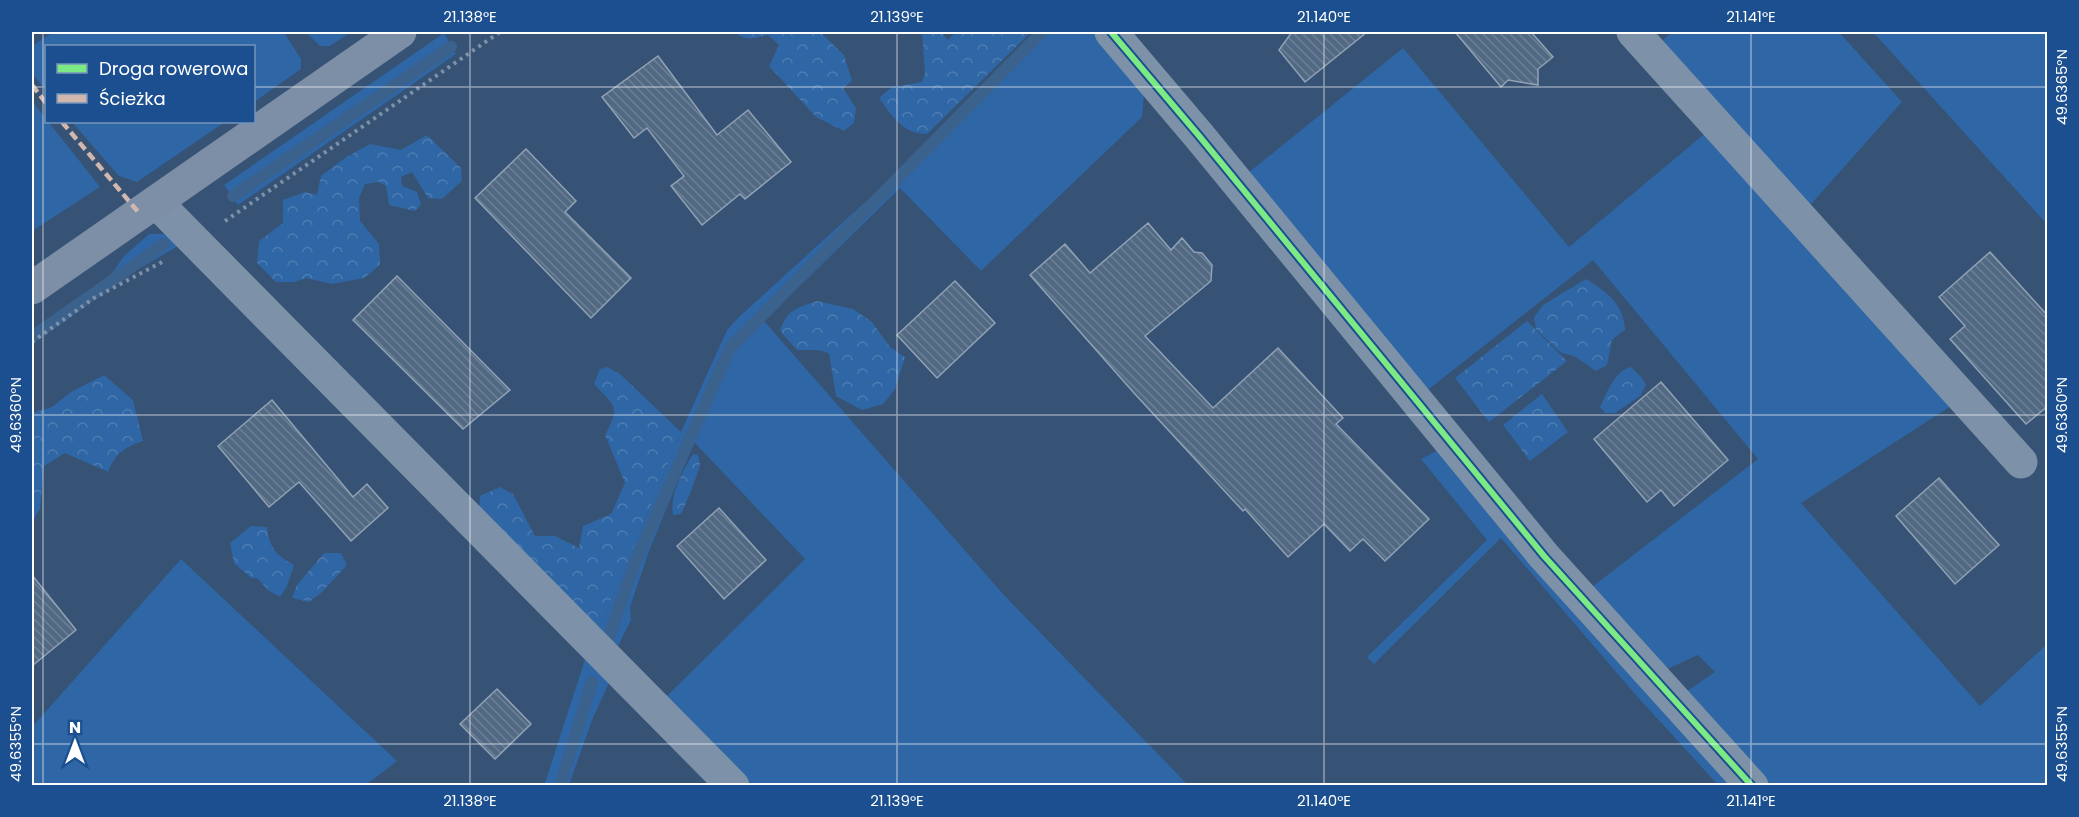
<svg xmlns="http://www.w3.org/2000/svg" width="2079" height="817" font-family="Poppins,sans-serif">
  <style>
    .grass { fill: #2f66a5 }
    .forest { fill: url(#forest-crowns) }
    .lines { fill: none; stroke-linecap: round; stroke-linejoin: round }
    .stream { stroke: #3b618d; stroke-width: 12 }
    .building { fill: url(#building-back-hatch); stroke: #92a2b6; stroke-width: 1.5 }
    .path { stroke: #7d92a8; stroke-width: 4; stroke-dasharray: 3 4.5; stroke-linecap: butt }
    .minor { stroke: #7d92a8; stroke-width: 33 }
    .major { stroke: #7d8ea7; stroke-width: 33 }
    .quiet { stroke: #d1b7ad; stroke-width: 4.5; stroke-dasharray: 9 4.5; stroke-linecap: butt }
    .cycleway-casing { stroke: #1b4f8f; stroke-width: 10 }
    .cycleway { stroke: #7ce984; stroke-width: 6 }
    .ticks { fill: none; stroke: #fff; stroke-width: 1.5; stroke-opacity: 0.45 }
    .neatline { fill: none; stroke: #fff; stroke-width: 2 }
    .ticks-label { font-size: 15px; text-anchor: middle; fill: #fff }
  </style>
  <defs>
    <pattern id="forest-crowns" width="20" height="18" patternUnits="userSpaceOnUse" patternTransform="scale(1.5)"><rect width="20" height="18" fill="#2f66a5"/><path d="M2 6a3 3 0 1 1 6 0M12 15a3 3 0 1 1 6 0" fill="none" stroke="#4e7db2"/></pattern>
    <pattern id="building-back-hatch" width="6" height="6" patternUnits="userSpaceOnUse" patternTransform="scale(1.5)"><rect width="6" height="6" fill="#526984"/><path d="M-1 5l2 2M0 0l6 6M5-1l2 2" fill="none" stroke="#6c8096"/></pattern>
  </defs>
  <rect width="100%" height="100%" fill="#365274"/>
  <g class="grass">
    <polygon points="53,32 284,32 301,59 301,69 254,102 254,46 46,46 46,91 32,73 32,46"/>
    <polygon points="305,32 351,32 330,46 320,46"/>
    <polygon points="1037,32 1093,32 1144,95 1142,117 981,271 900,188 764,321 1004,595 1188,785 752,785 666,697 805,559 694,442 649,551 630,607 631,620 618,646 599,630 681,432 727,330 740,316 906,165"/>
    <polygon points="1672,32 1839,32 1902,102 1803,213 1654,48"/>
    <polygon points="1873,32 2047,32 2047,224"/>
    <polygon points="444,33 456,54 238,205 224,185"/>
    <polygon points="1403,48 1569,247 1708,131 1954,404 1801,503 1980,706 2047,644 2047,785 1761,785 1687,691 1715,672 1698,655 1661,672 1588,590 1758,459 1593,260 1424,393 1243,177"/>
    <polygon points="32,101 100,187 32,231"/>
    <polygon points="72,122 225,122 137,182 119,176"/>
    <polygon points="149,234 166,234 178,246 113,284 108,279 124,256"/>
    <polygon points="1442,448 1730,785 1718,785 1635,694 1501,538 1374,664 1367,657 1487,540 1421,459"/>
    <polygon points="181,559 397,761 366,785 32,785 32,727"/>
    <polygon points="588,650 613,674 592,720 569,785 544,786"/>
  </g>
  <g class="forest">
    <path d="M736,32H820L844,55L852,81L843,88L856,108L854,123L844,131L816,117L769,66L779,45L768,35C757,38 744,42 736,32Z"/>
    <path d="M922,32H941L948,40L956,32H1031L927,134C903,134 892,116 879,98L892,87L922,82L925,73Z"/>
    <polygon points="427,135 461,168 462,181 442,199 428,198 412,172 401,177 402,186 417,192 421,204 415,211 389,205 386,186 379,182 365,184 359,198 360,221 379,244 380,265 364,278 332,284 306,278 295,282 276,282 257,263 259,241 283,223 283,200 305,192 317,195 321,176 345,158 370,144 401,150"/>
    <path d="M1586,279C1607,292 1623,303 1625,329L1612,340L1607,365L1596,371L1576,357L1560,352L1536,329L1534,317L1543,305Z"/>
    <path d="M817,301L853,309L872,322L890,347L905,357L895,389L883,404L862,410L836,396L829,353L817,350H797L780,331C787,309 797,308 817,301Z"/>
    <polygon points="1527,321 1567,361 1489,422 1455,378"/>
    <path d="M607,367L620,374L681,432L599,630L479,511L480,496L500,487L513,494L535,536H555L579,548L583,526L611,514L625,483L605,435C621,405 615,407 594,384L600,369Z"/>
    <path d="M1631,367L1642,378L1646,385L1640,396L1615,413H1605L1600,407C1607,393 1614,371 1631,367Z"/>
    <path d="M104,375L133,400L143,441C123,448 116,453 108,472L65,453L44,466L40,509L32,521V413L52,407L71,392Z"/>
    <polygon points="1542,394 1568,432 1530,461 1503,425"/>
    <path d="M693,454L698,455C698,455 700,464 700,464C700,468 684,510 681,514L673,515C669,496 683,470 693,454Z"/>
    <path d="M251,526L267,527C270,549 275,554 294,565L287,586L280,597L269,591L257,578H251L234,563L230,543Z"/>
    <polygon points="324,553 341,553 347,565 321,593 309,602 292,598 297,585"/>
  </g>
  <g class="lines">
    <g class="stream">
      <polyline points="233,196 451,47"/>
      <polyline points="32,337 164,244"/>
      <polyline points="608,639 635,563 730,348 1042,32"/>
      <polyline points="560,786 592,682"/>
    </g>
  </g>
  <g class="building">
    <polygon points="1292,32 1367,32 1305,82 1279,50"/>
    <polygon points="1455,32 1531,32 1553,57 1538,69 1538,85 1508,80 1501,87"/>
    <polygon points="658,56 717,135 748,110 791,162 745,199 740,194 702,225 671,186 684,176 647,128 634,138 602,97"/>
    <polygon points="526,149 576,201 565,212 631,278 591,318 475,198"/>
    <polygon points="1148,223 1171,250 1182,238 1194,252 1202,253 1212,265 1211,281 1145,336 1213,408 1278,348 1343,418 1336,424 1429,519 1385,561 1363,539 1350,551 1324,524 1288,557 1245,509 1243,511 1134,393 1030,275 1065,244 1090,273"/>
    <polygon points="1990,252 2048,316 2048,406 2026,424 1950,339 1965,326 1939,297"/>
    <polygon points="397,276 510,390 463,429 353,320"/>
    <polygon points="955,281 995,323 937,378 897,335"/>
    <polygon points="1661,382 1728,460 1674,506 1661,490 1647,502 1594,439"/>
    <polygon points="272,400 353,497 367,484 388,508 351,541 299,482 269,507 218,446"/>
    <polygon points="1939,478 1999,545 1955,584 1896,516"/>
    <polygon points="719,508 766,560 724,599 677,546"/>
    <polygon points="32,575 76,630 32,666"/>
    <polygon points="497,689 531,724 495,759 460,724"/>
  </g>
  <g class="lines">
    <g class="path">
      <polyline points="225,221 500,32"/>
      <polyline points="32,342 94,298 164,261"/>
    </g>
    <g class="minor">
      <polyline points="1111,32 1200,137 1544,556 1752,786"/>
      <polyline points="1633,32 2021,462"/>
      <polyline points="156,202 733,786"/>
    </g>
    <polyline class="major" points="32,288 400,32"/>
    <g class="quiet">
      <polyline points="32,85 46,103"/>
      <polyline points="62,122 139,213"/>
    </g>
    <g class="cycleway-casing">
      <polyline id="cycleway" points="1111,32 1200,137 1544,556 1752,786"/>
    </g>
    <use href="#cycleway" class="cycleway"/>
  </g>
  <path class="ticks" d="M43,32V786M470,32V786M897,32V786M1324,32V786M1751,32V786M32,87H46M254,87H2048M32,415H2048M32,744H2048"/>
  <rect width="2079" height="817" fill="none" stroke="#1b4f8f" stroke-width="66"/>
  <rect x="45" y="45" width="210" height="78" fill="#1b4f8f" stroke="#7695bc" stroke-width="1.5"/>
  <rect x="57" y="64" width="30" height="9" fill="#7ce984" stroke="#7695bc" stroke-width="1.5"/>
  <text x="99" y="75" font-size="18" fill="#ffffff">Droga rowerowa</text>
  <rect x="57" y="94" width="30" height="9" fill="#d1b7ad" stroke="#7695bc" stroke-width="1.5"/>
  <text x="99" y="105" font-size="18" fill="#ffffff">Ścieżka</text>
  <g transform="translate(75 742)" stroke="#1b4f8f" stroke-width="4.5" paint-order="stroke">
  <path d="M0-4.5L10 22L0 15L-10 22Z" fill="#ffffff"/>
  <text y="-9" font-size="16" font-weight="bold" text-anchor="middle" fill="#ffffff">N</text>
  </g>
  <rect x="33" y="33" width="2013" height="751" class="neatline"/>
  <g class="ticks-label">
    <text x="470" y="22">21.138°E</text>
    <text x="897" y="22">21.139°E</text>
    <text x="1324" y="22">21.140°E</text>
    <text x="1751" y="22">21.141°E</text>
    <text transform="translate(2062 87) rotate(-90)" y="5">49.6365°N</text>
    <text transform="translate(16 415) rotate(-90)" y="5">49.6360°N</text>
    <text transform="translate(2062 415) rotate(-90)" y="5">49.6360°N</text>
    <text transform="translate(16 744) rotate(-90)" y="5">49.6355°N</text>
    <text transform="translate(2062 744) rotate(-90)" y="5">49.6355°N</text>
    <text x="470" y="806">21.138°E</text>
    <text x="897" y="806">21.139°E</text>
    <text x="1324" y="806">21.140°E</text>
    <text x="1751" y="806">21.141°E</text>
  </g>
</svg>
